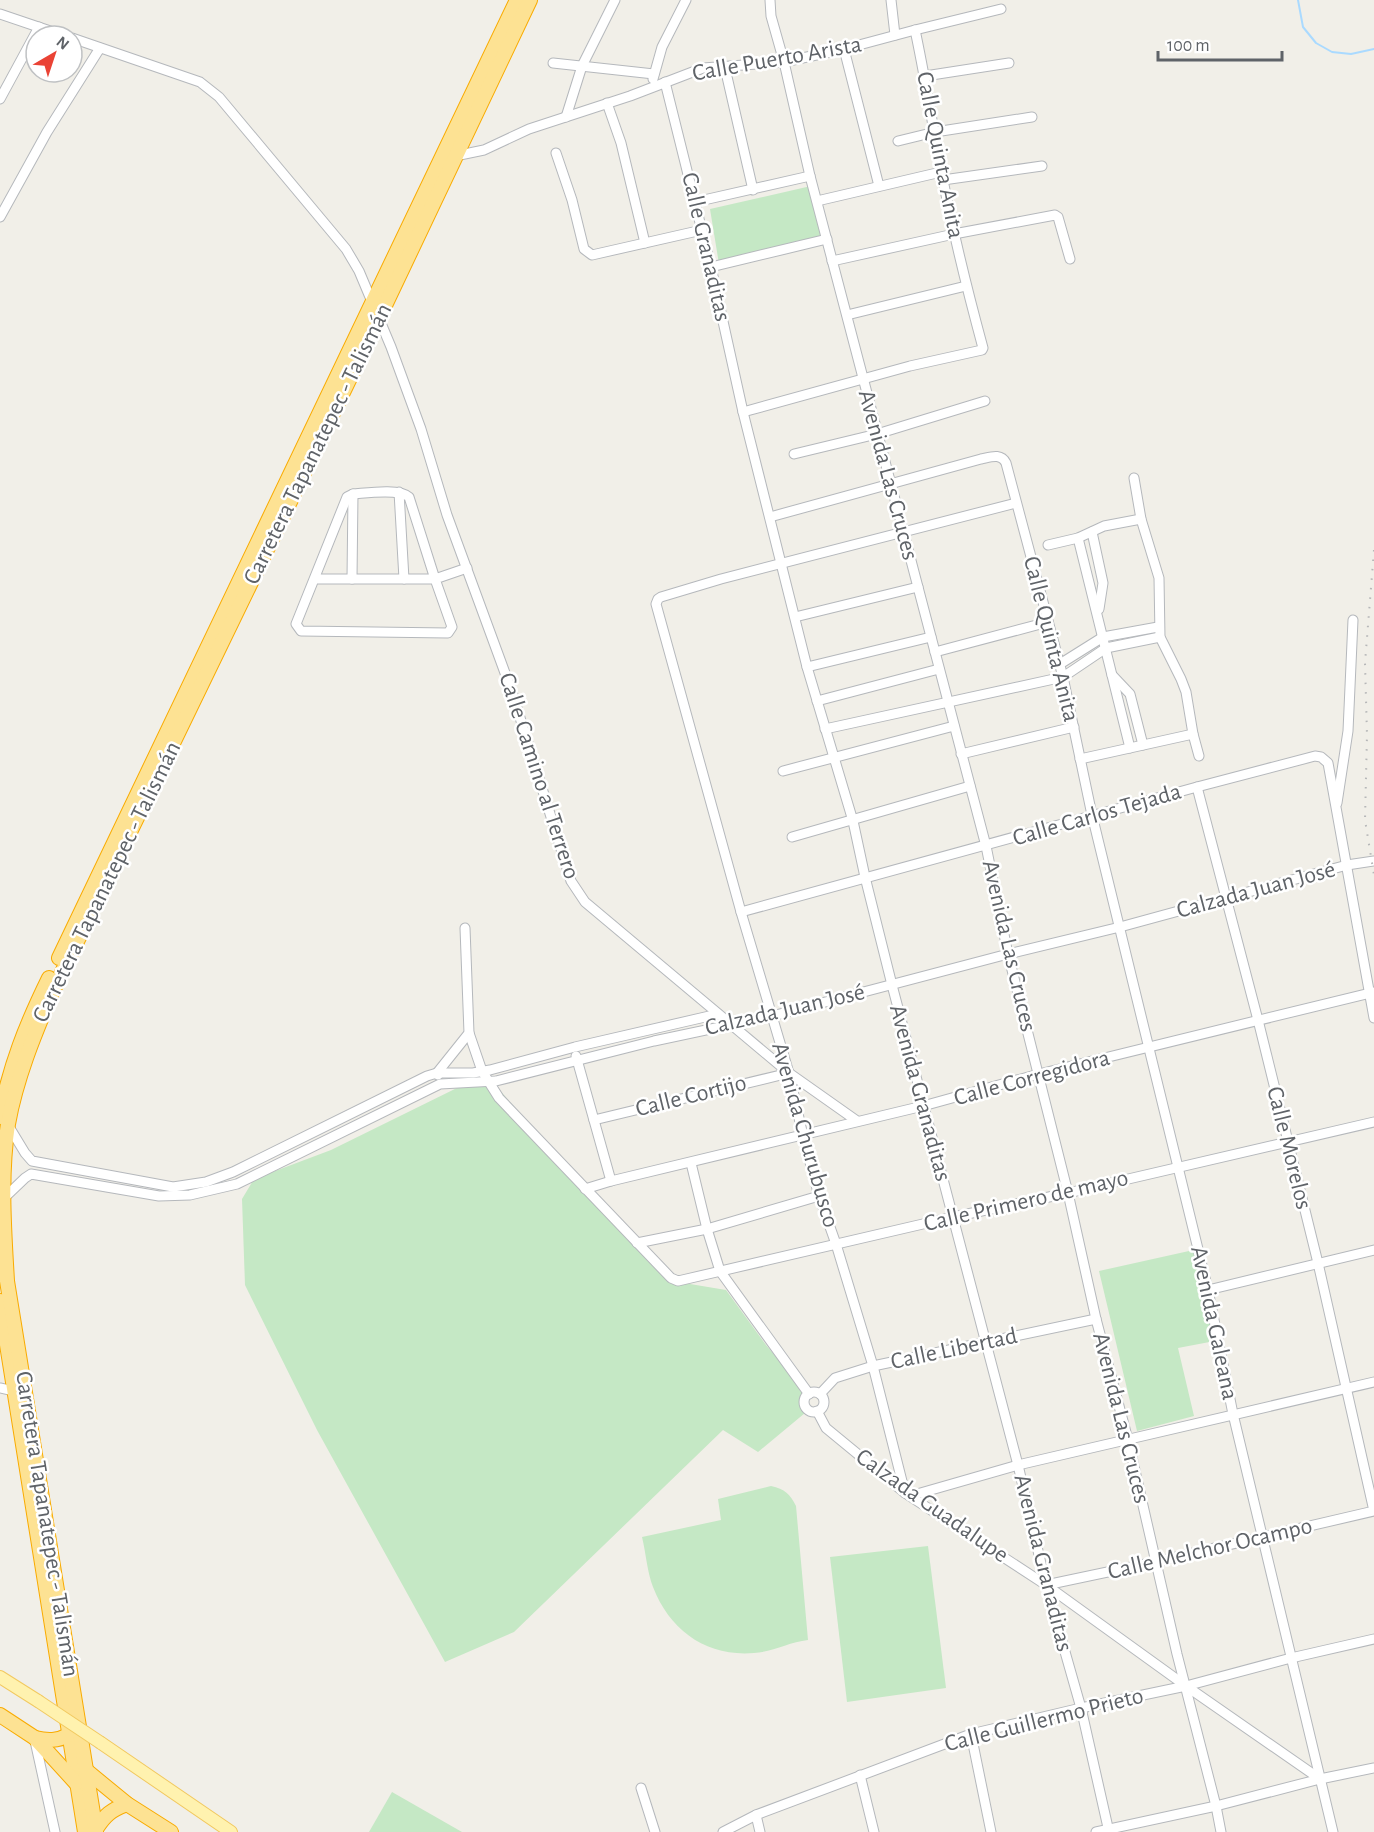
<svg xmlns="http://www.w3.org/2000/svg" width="1374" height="1832" font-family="'Alegreya Sans',sans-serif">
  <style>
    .green { fill: #c5e8c5 }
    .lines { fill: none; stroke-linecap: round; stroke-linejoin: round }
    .stream { stroke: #aadaff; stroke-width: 2 }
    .minor-casing { stroke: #b5b8bc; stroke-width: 11 }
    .major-casing { stroke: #f2c960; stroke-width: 14 }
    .highway-casing { stroke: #f9ab00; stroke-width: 16 }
    .minor { stroke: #fff; stroke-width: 9 }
    .major { stroke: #fff2af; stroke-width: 12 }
    .highway { stroke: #fde293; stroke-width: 14 }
    .rail { stroke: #b6b7b8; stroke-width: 2; stroke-dasharray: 1.5 8; stroke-linecap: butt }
    .major-bridge-casing { stroke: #f2c960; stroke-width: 14; stroke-linecap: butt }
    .major-bridge { stroke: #fff2af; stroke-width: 12 }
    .labels { text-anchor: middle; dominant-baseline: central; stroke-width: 5; stroke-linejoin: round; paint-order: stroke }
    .street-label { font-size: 24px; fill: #5f6368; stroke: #fff }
  </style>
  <rect width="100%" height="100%" fill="#f1efe8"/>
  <g class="green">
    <polygon points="811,186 823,240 719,264 710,209"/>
    <polygon points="467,1083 498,1088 539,1136 650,1255 684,1283 726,1290 766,1345 804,1390 805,1413 758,1452 723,1430 514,1632 445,1662 317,1430 245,1285 242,1199 254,1179 331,1150"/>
    <polygon points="1198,1249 1220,1340 1178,1348 1194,1416 1137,1431 1099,1271"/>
    <path d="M771,1486C785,1489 790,1494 796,1506L808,1640C789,1642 773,1652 754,1653C707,1657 670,1631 653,1587C647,1572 646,1553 642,1537L721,1520L718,1499Z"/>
    <polygon points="928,1546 946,1688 847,1702 830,1557"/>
    <polygon points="392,1792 462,1832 369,1832"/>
  </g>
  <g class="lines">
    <polyline class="stream" points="1298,0 1303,27 1316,43 1332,52 1351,54 1374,49"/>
    <g class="minor-casing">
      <g id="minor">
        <polyline points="770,0 771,16 784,62 810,176 986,846 1008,954 1068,1193 1096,1319 1128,1440 1177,1654 1216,1806 1221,1832"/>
        <polyline points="891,0 895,35"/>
        <polyline points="0,14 65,36"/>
        <polyline points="72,38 200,82 219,97 346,249 359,271 391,347 421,429 447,515 512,692 571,881 585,902 789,1073 857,1121"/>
        <polyline points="844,49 879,186"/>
        <polyline points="553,63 654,74"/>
        <polyline points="725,68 753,190"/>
        <polyline points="925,76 1009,63"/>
        <polyline points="653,79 662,47 686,0"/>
        <polyline points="665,82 711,267 743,412 807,667 853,821 865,877 892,985 1018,1465 1046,1585 1081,1708 1109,1832"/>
        <polyline points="0,99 39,27"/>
        <polyline points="607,103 621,143 645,243"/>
        <polyline points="566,117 582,66 615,0"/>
        <polyline points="898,141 935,132 1032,117"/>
        <polyline points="556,153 572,200 584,249 592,255 702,230"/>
        <polyline points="455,156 484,150 529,129 630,96 703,68 784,62 844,49 915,30 1001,9"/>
        <polyline points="943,180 1042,166"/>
        <polyline points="817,201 941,172"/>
        <polyline points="695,202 810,176"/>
        <polyline points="0,217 47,132 100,48"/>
        <polyline points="832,261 954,234 1055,215 1058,217 1070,259"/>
        <polyline points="711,267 827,239"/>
        <polyline points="847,315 966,286"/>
        <path d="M743,412L910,366L982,350L983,348C967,289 952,229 941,169C932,123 925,76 915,30"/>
        <polyline points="794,454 877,434 985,401"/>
        <polyline points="1134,478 1141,519 1159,578 1160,637 1181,679 1186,692 1193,734 1199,756"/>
        <polyline points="399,492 404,579"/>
        <path d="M770,517L981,459C991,457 1001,453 1006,463L1063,677L1092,815L1208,1290L1233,1414L1333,1832"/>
        <polyline points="1092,532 1103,583 1099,609"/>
        <polyline points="1078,538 1130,748"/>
        <polyline points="1048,545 1078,538 1104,526 1141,519"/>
        <path d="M315,579H435L452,627L448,633L301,631L296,624L347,497L353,494C367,493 399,488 409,497L435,579L467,568"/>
        <polyline points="352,579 353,494"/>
        <polyline points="795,617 918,587"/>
        <polyline points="935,652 1048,622"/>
        <polyline points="1060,664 1103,637 1158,627"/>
        <polyline points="807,667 931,637"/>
        <polyline points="1112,675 1130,694 1143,745"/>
        <polyline points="817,701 939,669"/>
        <polyline points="825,729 1063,677 1106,648 1160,637"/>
        <polyline points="961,754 1074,727"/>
        <polyline points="1080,759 1193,734"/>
        <polyline points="783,771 954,726"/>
        <polyline points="1337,803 1348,731 1353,620"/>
        <polyline points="792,837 970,786"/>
        <polyline points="741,912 1197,787 1315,756 1321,757 1328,763 1374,1018"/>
        <polyline points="469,1033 482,1071 499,1098 671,1278 678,1281 953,1217 1068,1193 1374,1122"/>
        <polyline points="576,1056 611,1181"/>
        <polyline points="438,1075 437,1073 469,1033 465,928"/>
        <polyline points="594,1120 789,1073"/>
        <polyline points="8,1125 25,1153 32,1161 173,1187 206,1182 233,1172 427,1076 437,1073 473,1073 490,1070 575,1047 718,1014"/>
        <polyline points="691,1163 707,1229 720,1271 809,1394"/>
        <polyline points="585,1189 611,1181 923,1106 1039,1074 1374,992"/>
        <polyline points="3,1199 25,1178 31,1174 159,1196 190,1195 237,1184 440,1084 496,1081 654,1041 772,1016 1008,954 1120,927 1347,865 1374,861"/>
        <polyline points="637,1243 707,1229 819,1196"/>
        <polyline points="1208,1290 1374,1250"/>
        <polyline points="0,1388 14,1391"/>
        <circle cx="814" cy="1402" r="10"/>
        <polyline points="820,1394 835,1378 873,1366 1096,1319"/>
        <polyline points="817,1411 826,1428 905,1493 1046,1585 1186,1686 1320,1779"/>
        <polyline points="905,1493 873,1366 836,1244 819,1196 803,1136 789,1073 741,912 656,604 658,599 661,597 721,579 1016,503"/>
        <polyline points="910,1496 1018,1465 1374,1382"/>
        <polyline points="1046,1585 1155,1562 1374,1511 1318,1263 1258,1020 1197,787"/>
        <polyline points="971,1734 991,1832"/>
        <polyline points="35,1741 55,1832"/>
        <polyline points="860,1775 874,1832"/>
        <polyline points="641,1788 655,1832"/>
        <polyline points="756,1815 760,1832"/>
        <polyline points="723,1832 756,1815 971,1734 1081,1708 1186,1686 1291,1658 1374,1639"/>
        <polyline points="1096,1832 1216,1806 1320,1779 1374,1768"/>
      </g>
    </g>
    <g class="major-casing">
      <g id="major">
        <polyline points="0,1677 38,1701"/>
        <polyline points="101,1743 231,1832"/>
      </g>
    </g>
    <g class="highway-casing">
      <g id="highway">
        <polyline points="59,958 517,0"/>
        <path d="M0,1117C10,1065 26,1025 49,978"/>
        <polyline points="0,1301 85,1832"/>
        <polyline points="0,1715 35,1738 76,1783"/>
        <path d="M35,1738C48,1741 57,1741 69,1735"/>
        <polyline points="88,1772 127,1804 171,1832"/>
        <path d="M96,1829C105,1815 111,1810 127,1804"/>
        <path d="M96,1832L7,1281C4,1229 0,1176 8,1124C16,1079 34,1035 52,993L379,318L530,0"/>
      </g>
    </g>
    <use href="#minor" class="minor"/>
    <use href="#major" class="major"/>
    <use href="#highway" class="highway"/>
    <polyline class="rail" points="1374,550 1365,663 1367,735 1365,820 1374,875"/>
    <g class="major-bridge-casing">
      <polyline id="major-bridge" points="38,1701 101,1743"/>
    </g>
    <use href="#major-bridge" class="major-bridge"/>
  </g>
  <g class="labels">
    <g class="street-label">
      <text transform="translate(777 59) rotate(-10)">Calle Puerto Arista</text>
      <text transform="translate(940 155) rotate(79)">Calle Quinta Anita</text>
      <text transform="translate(706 247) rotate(77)">Calle Granaditas</text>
      <text transform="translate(318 444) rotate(-64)">Carretera Tapanatepec - Talismán</text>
      <text transform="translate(888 475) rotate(75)">Avenida Las Cruces</text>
      <text transform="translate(1051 639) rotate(76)">Calle Quinta Anita</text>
      <text transform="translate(539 776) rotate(72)">Calle Camino al Terrero</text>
      <text transform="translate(1097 815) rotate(-16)">Calle Carlos Tejada</text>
      <text transform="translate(107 882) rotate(-64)">Carretera Tapanatepec - Talismán</text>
      <text transform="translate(1256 890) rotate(-15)">Calzada Juan José</text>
      <text transform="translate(1009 946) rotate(77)">Avenida Las Cruces</text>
      <text transform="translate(785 1010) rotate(-13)">Calzada Juan José</text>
      <text transform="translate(1032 1078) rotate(-15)">Calle Corregidora</text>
      <text transform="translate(920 1093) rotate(75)">Avenida Granaditas</text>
      <text transform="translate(691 1096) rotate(-14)">Calle Cortijo</text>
      <text transform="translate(805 1135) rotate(74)">Avenida Churubusco</text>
      <text transform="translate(1289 1148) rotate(76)">Calle Morelos</text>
      <text transform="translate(1026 1201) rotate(-13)">Calle Primero de mayo</text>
      <text transform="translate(1214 1323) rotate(78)">Avenida Galeana</text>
      <text transform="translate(954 1349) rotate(-12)">Calle Libertad</text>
      <text transform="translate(1121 1418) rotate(76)">Avenida Las Cruces</text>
      <text transform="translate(932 1506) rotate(35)">Calzada Guadalupe</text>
      <text transform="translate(47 1524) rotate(81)">Carretera Tapanatepec - Talismán</text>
      <text transform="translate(1210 1549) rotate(-13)">Calle Melchor Ocampo</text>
      <text transform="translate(1043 1563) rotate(76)">Avenida Granaditas</text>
      <text transform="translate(1044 1720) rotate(-14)">Calle Guillermo Prieto</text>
    </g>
  </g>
  <g transform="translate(54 54) rotate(39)"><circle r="28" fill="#ffffff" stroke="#bfc1c3" stroke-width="1.5"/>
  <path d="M0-4.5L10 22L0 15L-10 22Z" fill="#ea4335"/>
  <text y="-9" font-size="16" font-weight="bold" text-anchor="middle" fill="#5f6368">N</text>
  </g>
  <path d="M1158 51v9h124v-9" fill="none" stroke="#5f6368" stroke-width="3"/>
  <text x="1167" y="51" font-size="18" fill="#5f6368" stroke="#ffffff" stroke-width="4.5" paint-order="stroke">100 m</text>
</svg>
